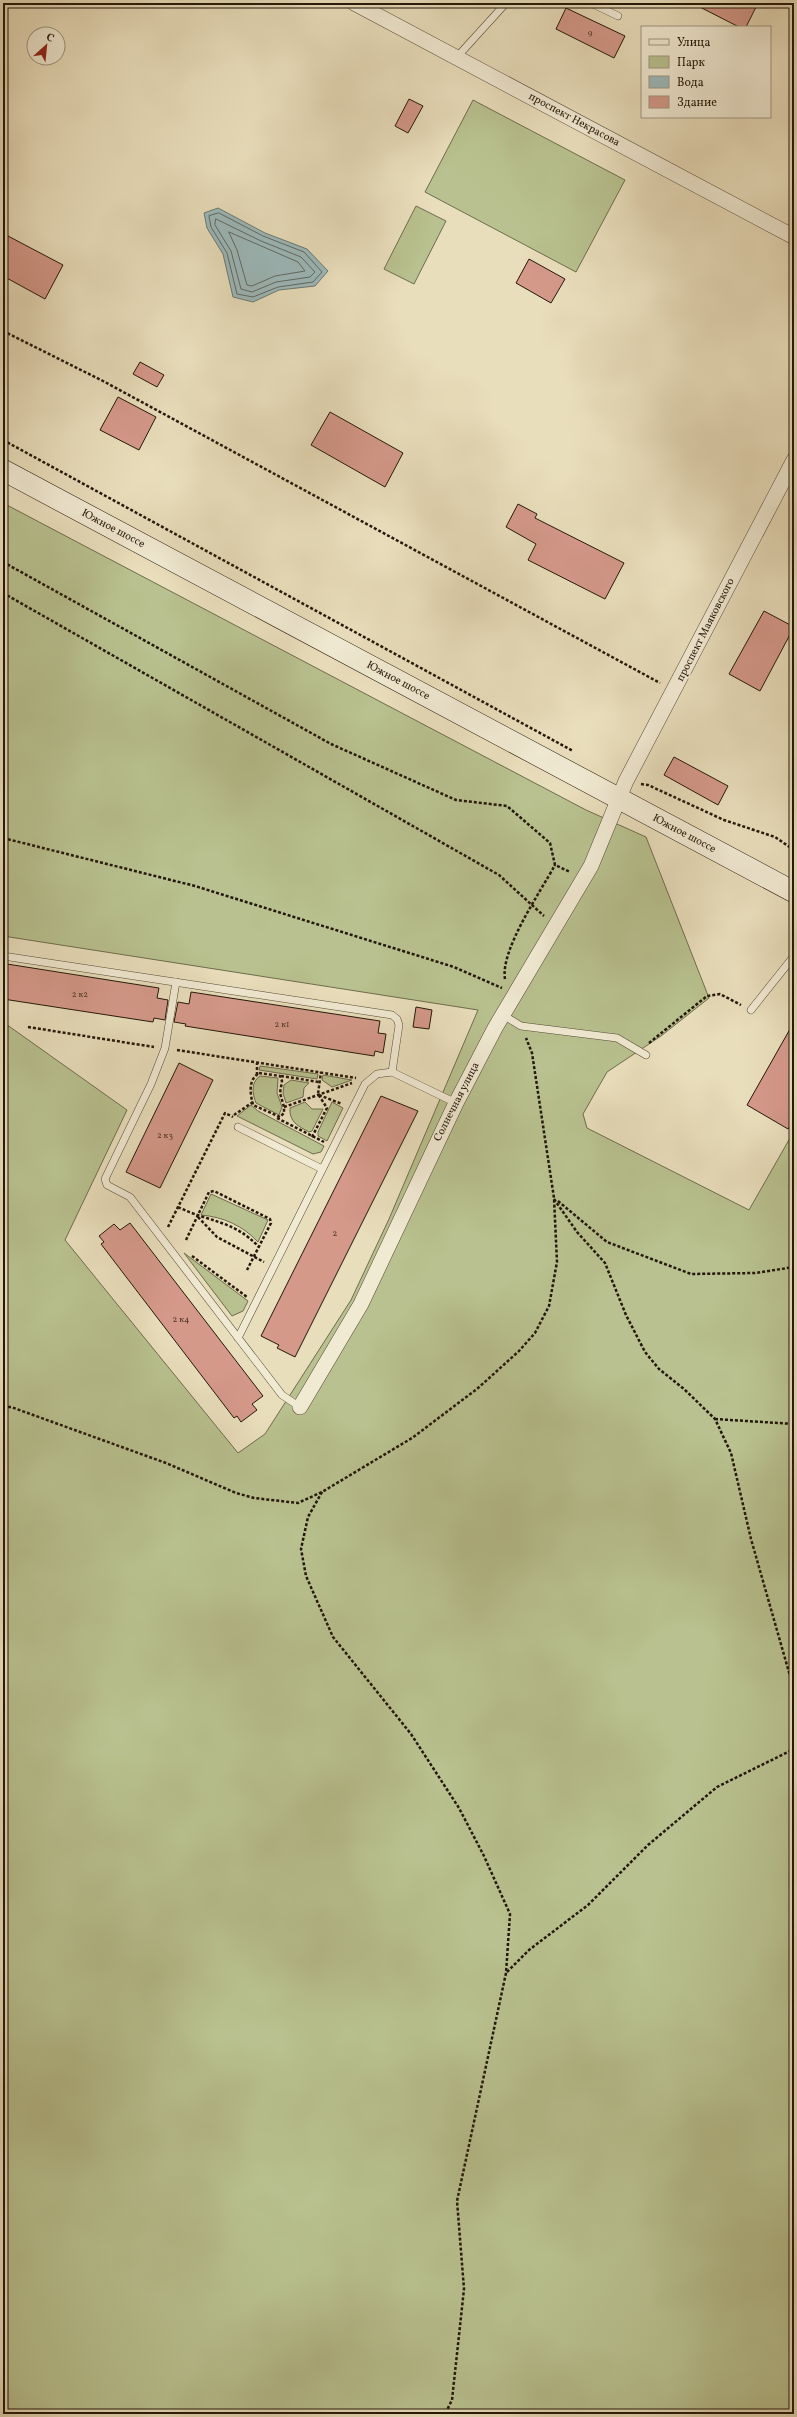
<svg xmlns="http://www.w3.org/2000/svg" width="797" height="2417" font-family="Vollkorn,serif">
  <style>
    .green { fill: #b8c18f; stroke: #6e6c4c }
    .water { fill: #9cb9bb; stroke: #6c7873 }
    .lines { fill: none; stroke-linecap: round; stroke-linejoin: round }
    .shore { stroke: #606862; stroke-width: 1 }
    .building { fill: #d5998a; stroke: #231708 }
    .lane-casing { stroke: #544935; stroke-width: 8 }
    .street-casing { stroke: #544935; stroke-width: 16 }
    .secondary-casing { stroke: #231708; stroke-width: 22 }
    .path { stroke: #231708; stroke-width: 2.5; stroke-dasharray: 3 2; stroke-linecap: butt }
    .lane { stroke: #f1ead3; stroke-width: 7 }
    .street { stroke: #f1ead3; stroke-width: 15 }
    .secondary { stroke: #f1ead3; stroke-width: 21 }
    .labels { text-anchor: middle; dominant-baseline: central; stroke-width: 3; stroke-linejoin: round; paint-order: stroke }
    .number-label { font-size: 9px; fill: #503828 }
    .street-label { font-size: 11px; fill: #231708; stroke: #f1ead3 }
  </style>
  <rect width="100%" height="100%" fill="#e9debc"/>
  <filter id="stains"><feTurbulence type="fractalNoise" baseFrequency=".005" numOctaves="4"/><feColorMatrix values="0 0 0 0 .2 0 0 0 0 .09 0 0 0 0 .02 0 0 0 .5 -.17"/></filter>
  <radialGradient id="worn" r=".72"><stop offset=".6" stop-color="#630" stop-opacity="0"/><stop offset="1" stop-color="#630" stop-opacity=".3"/></radialGradient>
  <g class="green">
    <polygon points="473,100 625,180 576,272 425,192"/>
    <polygon points="416,206 446,221 414,284 384,269"/>
    <polygon points="3,503 586,810 646,837 709,998 661,1036 607,1072 583,1114 587,1128 749,1210 794,1131 794,2414 3,2414 3,1022 127,1110 65,1240 238,1453 265,1434 351,1300 389,1219 478,1010 3,936"/>
    <polygon points="260,1066 318,1074 317,1079 259,1070"/>
    <polygon points="323,1075 352,1080 332,1087 322,1080"/>
    <path d="M260,1076L278,1078L277,1093L282,1107L279,1115L256,1103C252,1093 251,1082 260,1076Z"/>
    <polygon points="291,1080 309,1083 304,1088 303,1097 286,1103 283,1093 284,1085"/>
    <path d="M305,1102L312,1109H323L312,1131L309,1132C298,1126 289,1122 290,1108Z"/>
    <polygon points="332,1102 343,1108 327,1141 318,1136 318,1132"/>
    <polygon points="251,1105 258,1111 324,1146 321,1152 313,1154 237,1116"/>
    <path d="M211,1194L268,1220L258,1242C243,1226 224,1217 201,1215Z"/>
    <polygon points="184,1253 248,1301 243,1311 232,1316"/>
  </g>
  <polygon class="water" points="218,208 265,233 307,249 328,271 315,286 279,290 253,302 233,297 223,254 207,228 204,213"/>
  <g class="lines">
    <g class="shore">
      <polygon points="219,213 263,236 304,252 322,272 313,282 278,287 253,297 237,294 227,253 211,227 209,216"/>
      <polygon points="216,219 261,241 301,257 315,272 310,277 276,282 252,292 241,289 231,251 215,225"/>
      <polygon points="229,232 298,262 305,271 275,276 252,286 247,285 237,250"/>
    </g>
  </g>
  <g class="building">
    <polygon points="692,3 758,3 746,27 739,27"/>
    <polygon points="566,8 625,36 614,58 556,29"/>
    <polygon points="409,99 423,106 408,133 395,126"/>
    <polygon points="8,236 63,265 45,299 3,276 3,245"/>
    <polygon points="529,259 565,279 551,303 516,283"/>
    <polygon points="140,362 164,375 157,387 133,374"/>
    <polygon points="118,397 156,417 139,450 100,430"/>
    <polygon points="330,412 403,453 385,487 311,445"/>
    <polygon points="518,504 537,514 535,518 624,563 605,599 528,560 536,544 506,527"/>
    <polygon points="764,611 794,627 760,691 729,674"/>
    <polygon points="674,757 728,786 718,805 664,775"/>
    <polygon points="7,964 159,988 157,998 168,1000 165,1020 154,1018 153,1022 3,999 3,976 6,976"/>
    <polygon points="191,992 380,1021 378,1033 386,1034 383,1053 375,1051 374,1056 185,1026 186,1024 174,1022 178,1002 189,1004"/>
    <polygon points="416,1007 432,1010 429,1029 413,1027"/>
    <polygon points="794,1022 794,1119 788,1129 747,1105"/>
    <polygon points="179,1063 213,1080 160,1188 126,1172"/>
    <polygon points="381,1096 418,1111 295,1357 277,1348 279,1345 261,1336"/>
    <polygon points="130,1223 263,1396 252,1404 257,1410 241,1422 237,1416 234,1418 101,1244 104,1242 99,1236 114,1224 120,1230"/>
  </g>
  <g class="lines">
    <g class="lane-casing">
      <g id="lane">
        <polyline points="591,3 618,16"/>
        <polyline points="457,57 506,3"/>
        <polyline points="3,956 392,1015 397,1019 399,1025 392,1072"/>
        <polyline points="176,982 165,1048 151,1084 105,1179 107,1185 130,1197 282,1395 300,1407"/>
        <polyline points="751,1010 794,956"/>
        <polyline points="503,1015 521,1026 617,1038 646,1055"/>
        <polyline points="238,1127 322,1169"/>
        <polyline points="238,1338 365,1084 377,1074 392,1072 456,1103"/>
      </g>
    </g>
    <g class="street-casing">
      <g id="street">
        <polyline points="354,3 794,237"/>
        <polyline points="300,1407 361,1304 456,1103 495,1028 591,866 626,781 794,460"/>
      </g>
    </g>
    <g class="secondary-casing">
      <polyline id="secondary" points="3,470 794,892"/>
    </g>
    <g class="path">
      <polyline points="3,331 103,381 660,683"/>
      <polyline points="3,440 573,751"/>
      <polyline points="3,562 331,744 456,800 507,806 550,843 555,865 570,872"/>
      <polyline points="3,593 499,875 544,916"/>
      <polyline points="641,784 648,785 724,820 775,837 794,850"/>
      <polyline points="3,838 195,886 454,967 502,988"/>
      <path d="M505,979C500,950 541,891 555,865"/>
      <polyline points="28,1027 154,1047"/>
      <polyline points="649,1043 707,996 720,994 741,1005"/>
      <polyline points="177,1050 356,1078"/>
      <path d="M259,1073L280,1076L282,1081L280,1093L284,1107V1113L280,1117L253,1105C250,1093 248,1080 259,1073Z"/>
      <polyline points="257,1075 257,1063"/>
      <polyline points="281,1076 319,1082"/>
      <polyline points="319,1095 342,1104"/>
      <polyline points="284,1107 352,1083"/>
      <polyline points="234,1115 253,1102"/>
      <polyline points="277,1118 324,1142"/>
      <polyline points="312,1137 327,1108 318,1094 321,1072"/>
      <polyline points="554,1199 577,1232 605,1263 626,1315 645,1352 659,1369 684,1389 715,1419 731,1453 751,1539 794,1690"/>
      <polyline points="558,1201 607,1242 691,1274 755,1273 794,1267"/>
      <path d="M178,1207C210,1223 232,1219 259,1247"/>
      <polyline points="198,1217 217,1237 264,1262"/>
      <polyline points="168,1227 225,1113 233,1117"/>
      <polyline points="186,1240 209,1192 214,1191 270,1219 271,1223 247,1270"/>
      <polyline points="192,1256 247,1297"/>
      <polyline points="3,1407 11,1407 166,1463 236,1493 254,1498 298,1503 322,1492 412,1438 477,1389 519,1351 535,1333 549,1306 557,1262 554,1198 532,1053 526,1038"/>
      <polyline points="715,1419 794,1424"/>
      <polyline points="322,1492 308,1517 301,1549 306,1576 333,1637 411,1734 459,1808 484,1856 510,1914 506,1973 457,2201 464,2289 452,2400 445,2414"/>
      <polyline points="507,1972 529,1950 588,1905 648,1845 717,1787 794,1749"/>
    </g>
    <use href="#lane" class="lane"/>
    <use href="#street" class="street"/>
    <use href="#secondary" class="secondary"/>
  </g>
  <g class="labels">
    <g class="number-label">
      <text x="590" y="33">9</text>
      <text x="80" y="994">2 к2</text>
      <text x="282" y="1024">2 к1</text>
      <text x="165" y="1135">2 к3</text>
      <text x="335" y="1233">2</text>
      <text x="181" y="1319">2 к4</text>
    </g>
    <g class="street-label">
      <text transform="translate(574 120) rotate(28)">проспект Некрасова</text>
      <text transform="translate(113 529) rotate(28)">Южное шоссе</text>
      <text transform="translate(706 630) rotate(-63)">проспект Маяковского</text>
      <text transform="translate(398 681) rotate(28)">Южное шоссе</text>
      <text transform="translate(684 834) rotate(28)">Южное шоссе</text>
      <text transform="translate(457 1102) rotate(-63)">Солнечная улица</text>
    </g>
  </g>
  <rect width="797" height="2417" fill="none" stroke="#e9debc" stroke-width="16"/>
  <rect x="4" y="4" width="789" height="2409" fill="none" stroke="#231708" stroke-width="2"/>
  <rect x="8" y="8" width="781" height="2401" fill="none" stroke="#231708"/>
  <rect x="641" y="26" width="130" height="92" fill="#f1ead3" stroke="#9f9682"/>
  <rect x="649" y="39" width="20" height="6" fill="#f1ead3" stroke="#9f9682"/>
  <text x="677" y="46" font-size="12" fill="#231708">Улица</text>
  <rect x="649" y="56" width="20" height="12" fill="#b8c18f" stroke="#9f9682"/>
  <text x="677" y="66" font-size="12" fill="#231708">Парк</text>
  <rect x="649" y="76" width="20" height="12" fill="#9cb9bb" stroke="#9f9682"/>
  <text x="677" y="86" font-size="12" fill="#231708">Вода</text>
  <rect x="649" y="96" width="20" height="12" fill="#d5998a" stroke="#9f9682"/>
  <text x="677" y="106" font-size="12" fill="#231708">Здание</text>
  <g transform="translate(46 46) rotate(27)"><circle r="19" fill="#f1ead3" stroke="#9f9682"/>
  <path d="M0-3L7 15L0 10L-7 15Z" fill="#8f2418"/>
  <text y="-6" font-size="11" font-weight="bold" text-anchor="middle" fill="#231708">С</text>
  </g>
  <rect width="100%" height="100%" filter="url(#stains)"/>
  <rect width="100%" height="100%" fill="url(#worn)"/>
</svg>
